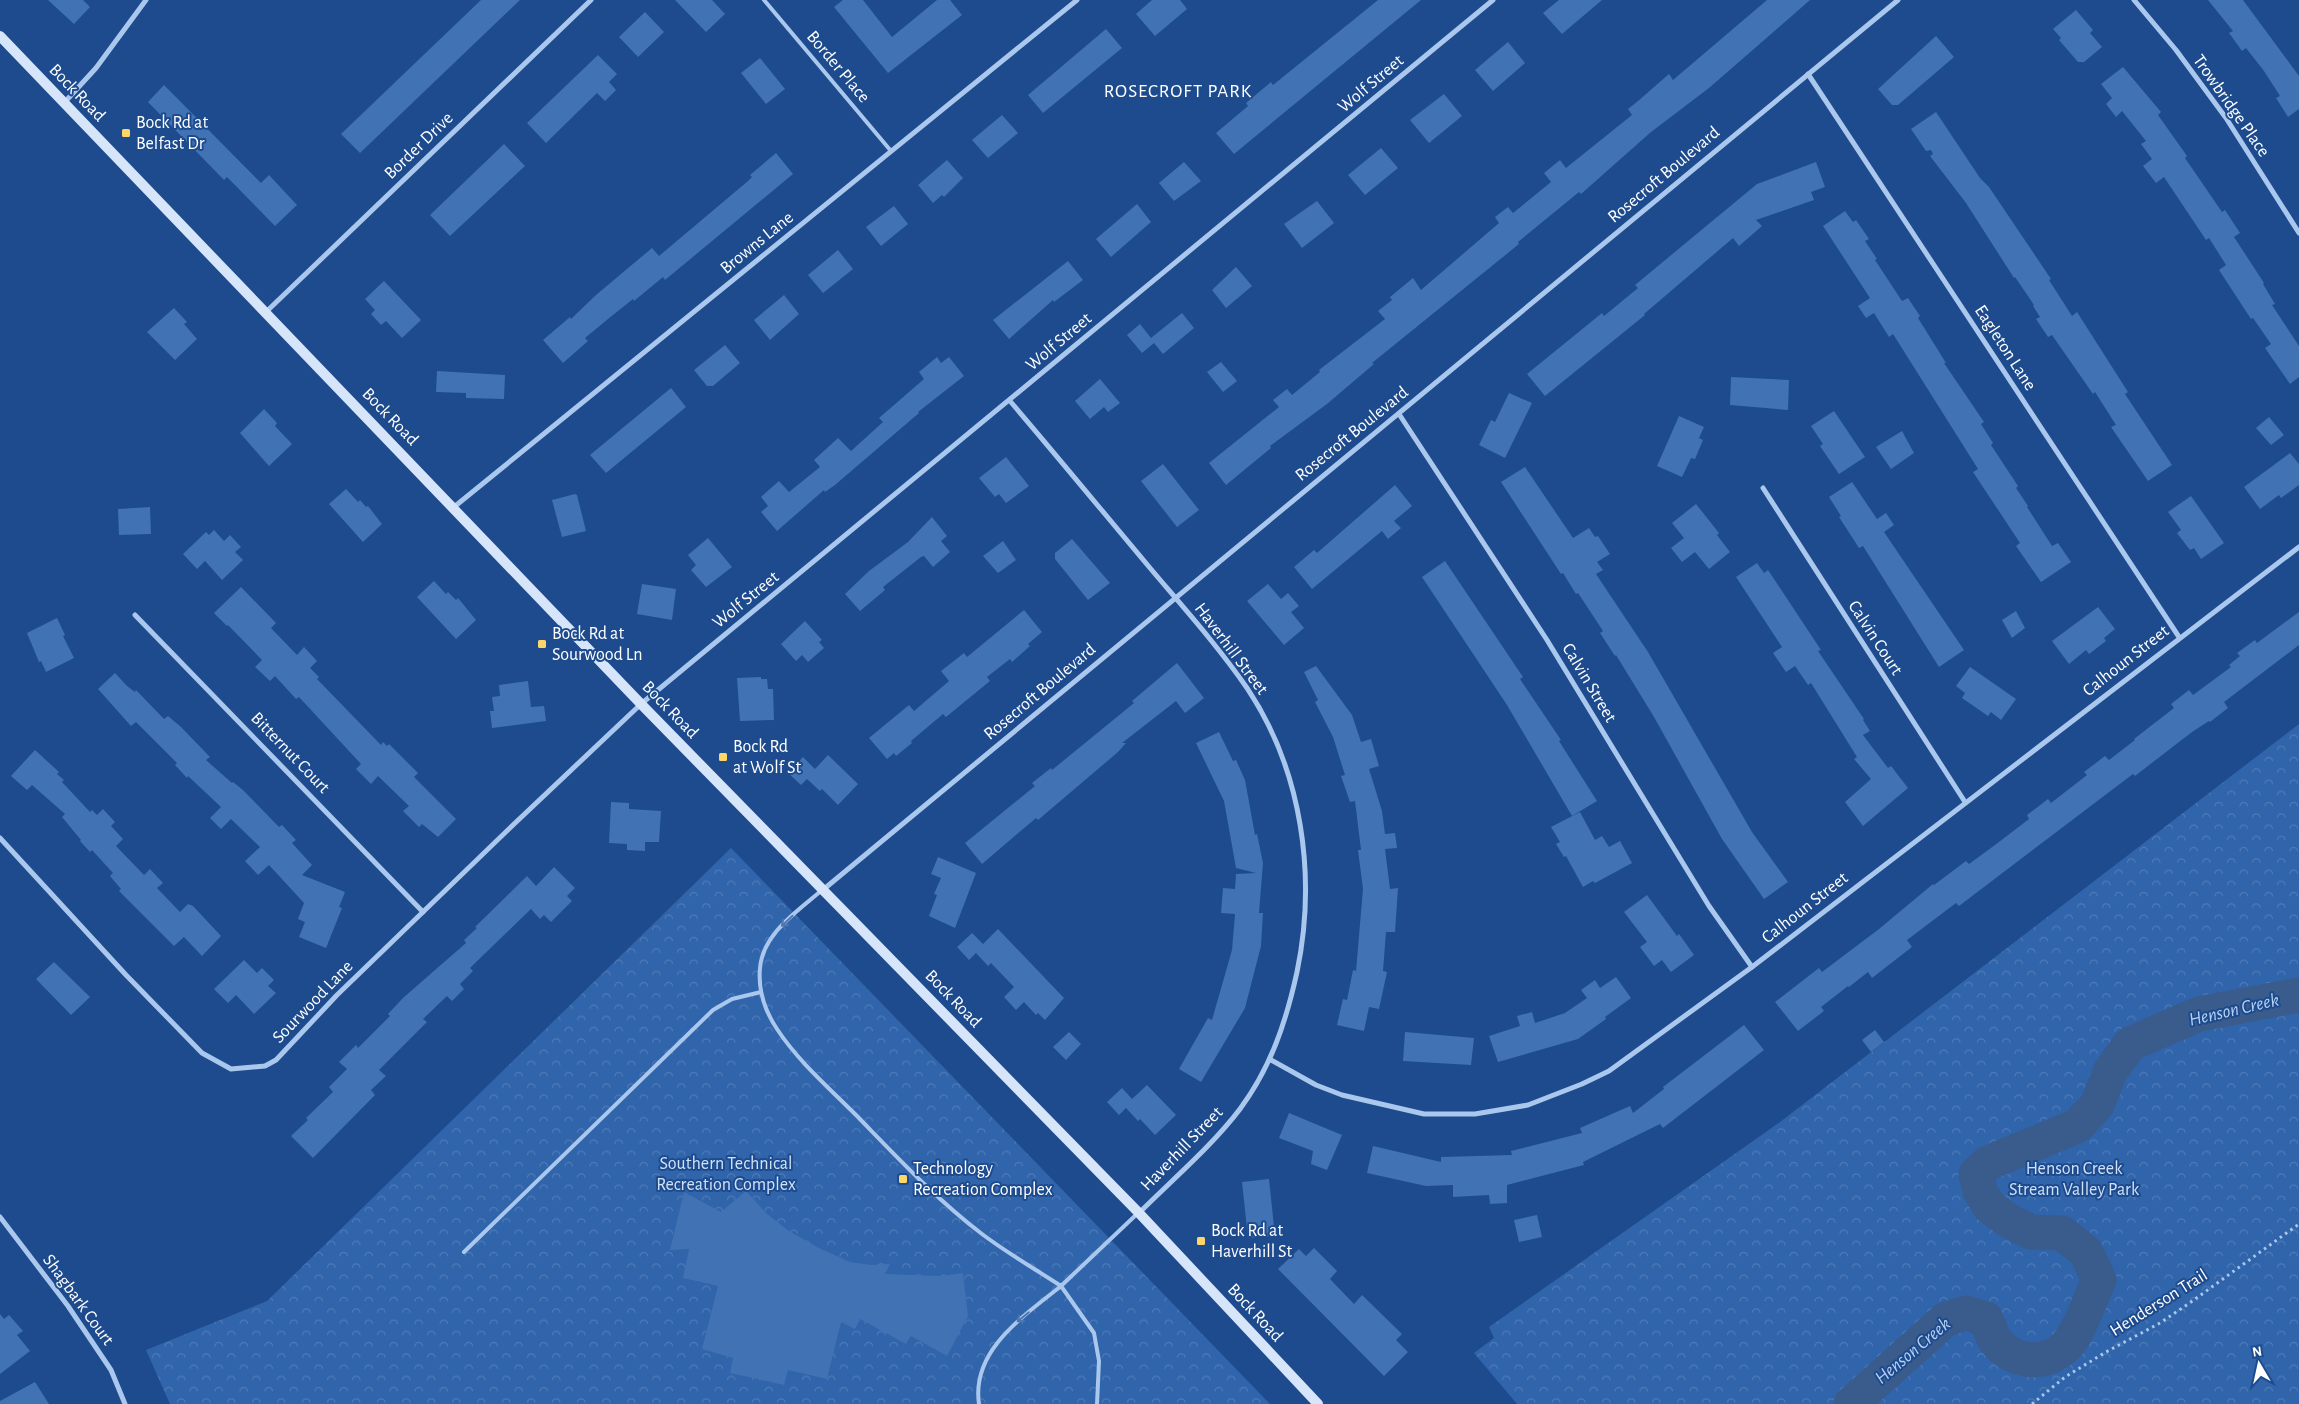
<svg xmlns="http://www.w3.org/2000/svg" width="2299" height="1404" font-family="'Alegreya Sans',sans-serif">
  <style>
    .forest { fill: url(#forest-crowns) }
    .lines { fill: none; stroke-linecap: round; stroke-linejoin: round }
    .river { stroke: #3a5c8d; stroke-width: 35 }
    .building { fill: #4172b3 }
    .path { stroke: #aac7ed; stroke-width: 3; stroke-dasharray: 2.5 4; stroke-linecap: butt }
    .lane { stroke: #aac7ed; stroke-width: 4 }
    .street { stroke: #aac7ed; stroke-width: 5 }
    .secondary { stroke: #d7e5fa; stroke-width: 10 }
    .oneway { stroke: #4e76af }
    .poi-dot { fill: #fdd669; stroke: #1d4b8e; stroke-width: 2 }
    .labels { text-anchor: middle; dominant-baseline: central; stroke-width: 4; stroke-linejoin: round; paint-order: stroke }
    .street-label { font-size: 18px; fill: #fff; stroke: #1d4b8e }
    .poi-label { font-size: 18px; fill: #fff; stroke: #1d4b8e; text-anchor: start }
    .park-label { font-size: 18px; fill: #d0e2f9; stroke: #1d4b8e }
    .neighbourhood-label { font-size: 19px; letter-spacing: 1px; fill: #fff; stroke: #1d4b8e }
    .water-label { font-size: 19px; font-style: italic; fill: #b6d1f4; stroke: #1d4b8e }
  </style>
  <defs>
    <pattern id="forest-crowns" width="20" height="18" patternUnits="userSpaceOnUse" patternTransform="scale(1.25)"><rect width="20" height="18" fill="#3064ab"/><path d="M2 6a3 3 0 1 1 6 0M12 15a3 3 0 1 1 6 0" fill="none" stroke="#4f7bb8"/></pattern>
  </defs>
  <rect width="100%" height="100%" fill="#1d4b8e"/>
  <g class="forest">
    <polygon points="2299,724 2299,1404 1517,1404 1474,1353 1494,1338 1489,1327 1780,1122"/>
    <polygon points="731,848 1270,1404 170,1404 146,1350 267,1301"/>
  </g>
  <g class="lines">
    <path class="river" d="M1851,1404L1946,1319L1966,1313L1986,1319C1989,1325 1991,1334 1995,1340C2012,1363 2045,1367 2066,1346C2079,1333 2091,1297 2099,1280L2086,1252L2062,1233L2031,1232L2009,1221L1989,1206L1980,1191L1976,1174L1988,1163L2077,1126L2097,1105L2110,1072L2130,1044L2199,1014L2299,995"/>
  </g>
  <g class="building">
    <polygon points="48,0 83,0 90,7 74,24"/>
    <polygon points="481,0 520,0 360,153 341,134"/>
    <polygon points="675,0 712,0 725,14 706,32"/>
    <polygon points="843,0 863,0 892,37 937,0 950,0 962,15 888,73 834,7"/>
    <polygon points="1152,0 1180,0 1187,9 1155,36 1136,14"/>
    <polygon points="1378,0 1421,0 1234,154 1216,133 1248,106 1246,103 1271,82 1273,85"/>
    <polygon points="1559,0 1602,0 1562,34 1543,13"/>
    <polygon points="1767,0 1810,0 1709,88 1651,132 1581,194 1579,192 1518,242 1519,244 1372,363 1374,364 1327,404 1270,446 1271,448 1226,485 1209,463 1279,407 1273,400 1287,389 1292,395 1320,372 1319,370 1385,319 1378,311 1392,300 1390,297 1413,278 1421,290 1499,223 1495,217 1508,207 1513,213 1551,182 1544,173 1560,160 1566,168 1632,115 1628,109 1638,101 1669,74 1673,80"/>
    <polygon points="2208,0 2243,0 2299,76 2299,109 2288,117 2276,98 2280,96 2264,71 2246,48 2242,51 2229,33 2233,31"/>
    <polygon points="2076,10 2093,30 2090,33 2102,47 2084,62 2078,62 2059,40 2061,38 2053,29"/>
    <polygon points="645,12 664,32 638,57 619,37"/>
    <polygon points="1106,29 1122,48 1043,113 1028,95"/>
    <polygon points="1936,36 1954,57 1898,105 1892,105 1878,89"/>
    <polygon points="1508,42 1525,63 1493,91 1475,70"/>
    <polygon points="598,55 617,74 609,82 616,90 605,101 597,93 546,143 527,123"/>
    <polygon points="760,58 785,89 766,104 741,73"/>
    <polygon points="2123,67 2161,112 2158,115 2187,156 2185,158 2222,212 2225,210 2240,233 2234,237 2264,283 2263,284 2275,304 2272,305 2299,346 2299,377 2290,384 2265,348 2271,344 2253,318 2251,319 2219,270 2226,265 2209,238 2206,240 2164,177 2156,183 2143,166 2152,159 2141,144 2146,141 2122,111 2116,117 2106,104 2112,98 2101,84"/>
    <polygon points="164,85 261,183 269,175 297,205 275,226 227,177 224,180 148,102"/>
    <polygon points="1444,94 1462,116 1429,143 1410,120"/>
    <polygon points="1936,112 1980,178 1989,187 2051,279 2049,280 2072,316 2077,312 2128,392 2125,394 2172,465 2148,481 2111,427 2116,425 2095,392 2093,394 2052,335 2048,337 2036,319 2040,317 2033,306 2034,305 2015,277 2014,278 1966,203 1930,156 1933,154 1931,150 1926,151 1911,129"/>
    <polygon points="1002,115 1018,133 988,158 972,140"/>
    <polygon points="504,144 525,166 450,236 430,215"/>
    <polygon points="1381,148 1398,168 1365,195 1348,175"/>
    <polygon points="776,153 793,174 665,280 663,277 634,301 633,299 608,319 585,338 588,341 563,363 543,340 570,317 571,319 596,295 652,248 659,256 748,181 752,177 750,175"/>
    <polygon points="947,160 963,178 944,197 942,195 933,203 918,185"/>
    <polygon points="1184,162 1201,181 1174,201 1159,183"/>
    <polygon points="1816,162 1825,187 1811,192 1814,200 1756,220 1762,226 1739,246 1733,238 1644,314 1645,315 1545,396 1527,374 1602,313 1604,316 1638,288 1635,285 1757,184"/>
    <polygon points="1317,201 1334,223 1302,248 1284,224"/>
    <polygon points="1137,204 1151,222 1111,257 1096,239"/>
    <polygon points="894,206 908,224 881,246 866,227"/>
    <polygon points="1845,211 1853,222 1856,220 1869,239 1865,241 1877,259 1875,260 1902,301 1908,298 1920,316 1918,318 1946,363 1944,363 1984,422 1981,424 1993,443 1991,445 2018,486 2016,488 2028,506 2027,507 2052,546 2058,543 2071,562 2041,582 2016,546 2020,543 1973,472 1978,469 1893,334 1889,337 1874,313 1866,318 1858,306 1870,298 1823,226"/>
    <polygon points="838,250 853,269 823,293 808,275"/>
    <polygon points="1068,261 1083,280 1054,302 1053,300 1009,339 993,320"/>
    <polygon points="1236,267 1252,286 1226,308 1212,290"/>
    <polygon points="384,281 421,320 402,338 386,321 381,325 371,314 375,310 365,299"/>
    <polygon points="784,295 799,314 770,340 754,320"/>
    <polygon points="174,308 187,322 184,324 197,339 175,360 147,332"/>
    <polygon points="1182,313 1194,328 1163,354 1154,343 1142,353 1127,335 1140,324 1151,338"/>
    <polygon points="725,345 740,363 713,386 707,386 694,370"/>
    <polygon points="937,357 941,363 949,357 964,376 918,412 919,413 835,485 825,492 824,490 777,531 761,512 768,506 761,497 779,481 789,492 820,467 814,460 838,438 851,451 883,422 879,418 924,379 919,372"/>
    <polygon points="1221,362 1237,381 1223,392 1207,372"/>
    <polygon points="437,371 505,375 504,399 466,398 466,393 436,392"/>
    <polygon points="1731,377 1789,380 1788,410 1730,405"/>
    <polygon points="1100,379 1120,403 1108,412 1104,407 1090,419 1075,401"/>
    <polygon points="671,388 686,407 606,473 590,455"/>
    <polygon points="1509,393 1532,403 1505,458 1479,445 1491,420 1495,422"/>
    <polygon points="264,409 277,423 275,426 292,444 269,466 240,433"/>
    <polygon points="1834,411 1865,457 1839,474 1820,446 1823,444 1811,426"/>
    <polygon points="1679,416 1704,427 1699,438 1703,440 1695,459 1691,458 1682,477 1657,466"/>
    <polygon points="2269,417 2284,435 2271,445 2256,428"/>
    <polygon points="1902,431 1914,453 1891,469 1876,447"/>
    <polygon points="2290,453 2299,464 2299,485 2281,498 2279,495 2260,509 2244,487"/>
    <polygon points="1006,457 1029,486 1006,503 999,494 995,497 979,478"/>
    <polygon points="1163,464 1199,510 1177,527 1141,481"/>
    <polygon points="1525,467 1573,538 1589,528 1595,537 1598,536 1610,554 1597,562 1603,570 1596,574 1648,652 1752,832 1788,882 1764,899 1722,839 1654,717 1616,655 1615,656 1600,633 1603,631 1578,593 1576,594 1563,573 1561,574 1501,482"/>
    <polygon points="1852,482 1877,519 1886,513 1894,525 1884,532 1964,650 1939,667 1863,546 1859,548 1839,517 1841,516 1829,497"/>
    <polygon points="1395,485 1412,506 1394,521 1401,528 1388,539 1382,531 1312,589 1294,567 1314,550 1317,553"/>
    <polygon points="346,489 358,502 360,500 366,507 368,506 382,524 363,542 329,504"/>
    <polygon points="575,494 577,495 586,531 562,537 552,500"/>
    <polygon points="2191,496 2224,543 2201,559 2194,548 2190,550 2177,533 2181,530 2168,512"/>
    <polygon points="1696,504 1719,533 1717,535 1730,552 1709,569 1695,552 1682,562 1671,548 1684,538 1672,523"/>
    <polygon points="150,507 151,534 119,535 118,509"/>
    <polygon points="932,517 947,536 941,541 950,552 933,567 924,556 921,557 883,587 885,590 860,611 845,594 869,571 908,542"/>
    <polygon points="214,530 224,541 230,535 241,547 235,552 243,560 222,580 205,561 197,569 183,554 206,532 209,535"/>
    <polygon points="708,538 732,567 706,587 691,570 696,565 688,555"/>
    <polygon points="1072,539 1110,583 1088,600 1055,559 1055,553"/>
    <polygon points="1003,541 1016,560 998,573 983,556"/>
    <polygon points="1445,561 1523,677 1520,679 1561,740 1559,741 1597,801 1572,816 1507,705 1422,577"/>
    <polygon points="1757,563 1764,573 1768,570 1821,650 1818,651 1864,719 1863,720 1870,731 1863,735 1888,768 1891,766 1908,788 1863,826 1845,802 1871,779 1854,759 1857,757 1811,683 1808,685 1795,666 1786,672 1773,653 1782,647 1736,577"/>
    <polygon points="434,581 446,594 448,592 456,600 458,598 476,620 456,639 417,597"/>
    <polygon points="642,584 676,589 672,620 637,614"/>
    <polygon points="1268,584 1281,599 1288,593 1299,606 1291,612 1304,628 1284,645 1247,601"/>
    <polygon points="241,587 276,623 271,628 297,655 304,647 317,661 310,668 319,677 317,679 381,745 383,742 387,746 389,744 418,773 414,777 456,819 438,837 422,824 419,827 403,811 409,806 378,776 371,784 356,769 361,764 299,697 296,699 275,676 270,681 255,667 262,660 228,625 227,626 214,613"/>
    <polygon points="2098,607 2115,629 2104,638 2106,641 2089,654 2086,650 2069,664 2052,641"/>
    <polygon points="1024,610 1042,632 1028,644 1030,646 1012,662 1010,659 987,677 990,681 946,717 943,714 911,741 912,743 896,756 894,753 887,759 869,738 909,705 914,711 949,681 941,671 964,653 967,657"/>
    <polygon points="2016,611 2025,628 2012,638 2002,620"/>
    <polygon points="2299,612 2299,645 2224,702 2228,708 2210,722 2209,721 2192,732 2135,776 2133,774 1959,906 1956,903 1907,940 1912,947 1872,978 1868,972 1849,987 1848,986 1821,1007 1824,1011 1798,1031 1775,1002 1819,968 1822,972 1879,929 1933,884 1934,885 1966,861 1969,864 1995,845 2029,819 2027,815 2048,799 2051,803 2087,775 2084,772 2105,756 2109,760 2135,740 2134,739 2174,708 2171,704 2189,690 2193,695 2231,667 2229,665 2240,656 2237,653 2255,640 2257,643"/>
    <polygon points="57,618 65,635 63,636 74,658 46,672 41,661 39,662 27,633"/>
    <polygon points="805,621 822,640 819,642 824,648 808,662 802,655 796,661 781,644"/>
    <polygon points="1177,663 1204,698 1185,713 1176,701 1122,743 1126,743 1118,752 1038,820 1036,818 982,864 965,843 1035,786 1032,783 1051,768 1052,770 1134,703 1132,701"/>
    <polygon points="1316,666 1352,715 1361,742 1371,739 1379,766 1369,769 1382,811 1385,834 1395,833 1397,848 1385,849 1390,889 1398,888 1395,932 1386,932 1383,971 1387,972 1379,1009 1369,1007 1364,1031 1337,1025 1343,999 1347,1000 1353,970 1356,971 1363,889 1358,850 1361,850 1355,801 1350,802 1341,776 1345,775 1333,737 1315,702 1318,700 1304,672"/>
    <polygon points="1970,667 2016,699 2001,720 1991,712 1988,716 1962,698 1965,693 1956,686"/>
    <polygon points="115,673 127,686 135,692 136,690 164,719 168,716 181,727 210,757 206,760 232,783 233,782 243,790 279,827 282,825 296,840 292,843 312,865 302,875 345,892 339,907 342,908 326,948 299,937 305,922 298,919 304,903 269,865 258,875 245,861 260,847 231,819 221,829 210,818 221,807 188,776 187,778 175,765 177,763 136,722 131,726 98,689"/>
    <polygon points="761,677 761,679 767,679 768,689 773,689 774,720 740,721 737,678"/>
    <polygon points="528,681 531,707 544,706 546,721 492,728 490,711 494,711 492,697 500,696 499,685"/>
    <polygon points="1219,732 1233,761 1236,760 1245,780 1255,835 1257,834 1263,863 1259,913 1263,913 1261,946 1245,1008 1201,1082 1179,1069 1208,1018 1212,1020 1232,950 1235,914 1221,913 1223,888 1235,889 1236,874 1256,873 1236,868 1224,801 1196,743"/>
    <polygon points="35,750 59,772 57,774 64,780 62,782 90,812 92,810 97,815 103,809 115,822 111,826 123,839 116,846 144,875 150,869 163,883 157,888 180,912 188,904 193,906 221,936 202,956 184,937 174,946 119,891 121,889 110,876 113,873 92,850 90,852 80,841 81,840 62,817 65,814 32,785 27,790 11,776"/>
    <polygon points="828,755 858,784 838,805 822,789 820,791 807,779 801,785 788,773 803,757 815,769"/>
    <polygon points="611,802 629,803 629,809 661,811 659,842 645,842 645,851 627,850 627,844 609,843"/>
    <polygon points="1580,812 1595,840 1602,836 1609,847 1620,841 1632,863 1595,883 1593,881 1583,887 1566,856 1564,857 1556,844 1560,842 1551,827"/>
    <polygon points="938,857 976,873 955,928 929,916 937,895 934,894 941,878 931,874"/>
    <polygon points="554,867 575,888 567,896 572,901 551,922 544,915 540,919 531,909 470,968 473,971 460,984 464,989 452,1001 447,996 423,1019 427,1022 379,1070 386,1076 371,1090 375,1095 313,1158 291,1136 308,1120 306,1118 333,1092 329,1087 347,1069 339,1062 356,1045 358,1048 390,1016 388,1014 403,998 466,943 464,940 477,928 475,927 527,876 536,886"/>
    <polygon points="1647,895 1677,936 1679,934 1694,955 1671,972 1662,960 1654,966 1640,947 1647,942 1624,912"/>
    <polygon points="998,929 1064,998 1045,1020 1038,1013 1036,1015 1024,1002 1016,1010 1004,997 1014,987 991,963 988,966 976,953 969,960 957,947 972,933 983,944"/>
    <polygon points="244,960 257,973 262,968 274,980 268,986 276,993 254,1014 236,995 228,1003 214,989"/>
    <polygon points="54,962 90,997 71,1015 36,979"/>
    <polygon points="1616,977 1631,998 1605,1017 1606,1019 1578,1039 1498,1062 1489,1036 1520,1026 1517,1016 1532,1012 1535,1023 1565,1013 1587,998 1581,990 1595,980 1600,988"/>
    <polygon points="1744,1025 1764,1050 1663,1128 1660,1124 1583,1162 1584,1165 1507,1185 1507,1203 1490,1204 1489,1195 1453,1197 1453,1185 1426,1186 1367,1173 1373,1146 1441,1162 1441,1157 1512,1155 1511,1151 1582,1133 1580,1128 1630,1106 1633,1113 1664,1089 1663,1087"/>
    <polygon points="1875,1030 1884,1042 1871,1052 1862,1040"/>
    <polygon points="1069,1032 1081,1044 1066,1060 1053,1047"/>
    <polygon points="1405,1032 1474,1038 1471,1065 1403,1061"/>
    <polygon points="1147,1085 1176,1115 1155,1135 1140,1119 1138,1121 1126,1108 1119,1115 1107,1102 1122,1088 1132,1099"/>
    <polygon points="1289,1113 1342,1135 1327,1170 1311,1164 1313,1151 1279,1138"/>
    <polygon points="1269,1179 1275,1236 1248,1238 1242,1182"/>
    <polygon points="746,1191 766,1213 789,1231 819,1248 850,1262 871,1265 890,1264 885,1274 941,1276 963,1273 968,1316 947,1356 911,1336 906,1344 860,1319 855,1329 841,1322 827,1379 788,1370 784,1385 730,1373 733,1358 702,1349 718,1286 683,1278 689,1249 670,1250 684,1192 721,1212"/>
    <polygon points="1537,1215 1542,1237 1519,1242 1514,1220"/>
    <polygon points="1314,1248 1337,1271 1330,1279 1354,1304 1362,1295 1402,1334 1396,1340 1408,1352 1384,1376 1278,1269 1299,1249 1306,1256"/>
    <polygon points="0,1314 4,1319 9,1315 23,1331 17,1335 30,1351 0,1374"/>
    <polygon points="35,1382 49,1404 0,1404 0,1401"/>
  </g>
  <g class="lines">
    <polyline class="path" points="2032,1404 2065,1377 2106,1352 2160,1323 2191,1302 2299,1224"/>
    <g class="lane">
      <polyline points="764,0 891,151"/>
      <path d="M822,890C798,911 763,933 760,968C758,989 765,1011 777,1029C798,1061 828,1087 856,1115C896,1156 936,1199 982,1234C1007,1253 1035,1269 1061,1286L1138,1213"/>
      <polyline points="464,1252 713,1010 732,999 761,992"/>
      <path d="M979,1404C971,1350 1024,1316 1061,1286L1094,1333L1099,1361L1097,1404"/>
    </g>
    <g class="street">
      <polyline points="2134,0 2176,50 2226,118 2299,233"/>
      <polyline points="1808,74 2179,637"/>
      <polyline points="64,103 96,68 146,0"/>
      <polyline points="266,312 591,0"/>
      <path d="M1010,401C1057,456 1103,512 1150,568C1183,607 1218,646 1247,688C1302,770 1317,876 1297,972C1286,1022 1271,1067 1240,1109C1211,1147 1173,1179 1139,1213"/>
      <polyline points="1399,414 1547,640 1709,906 1752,967"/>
      <polyline points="1763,488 1965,802"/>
      <polyline points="454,507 1077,0"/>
      <polyline points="135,615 423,912"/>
      <polyline points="0,838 126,975 202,1053 231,1069 265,1066 276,1060 337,995 513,825 641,704 1493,0"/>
      <polyline points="824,889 1898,0"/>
      <polyline points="1271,1060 1316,1085 1342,1095 1424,1114 1475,1114 1528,1105 1582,1084 1609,1071 1752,967 2299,547"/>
      <polyline points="0,1217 68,1306 111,1370 125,1404"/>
    </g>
    <polyline class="secondary" points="0,36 641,704 1139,1213 1318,1404"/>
  </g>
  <defs><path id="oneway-shaft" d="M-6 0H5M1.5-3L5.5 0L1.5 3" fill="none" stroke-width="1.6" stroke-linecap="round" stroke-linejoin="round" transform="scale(1.25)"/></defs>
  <g class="oneway">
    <use href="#oneway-shaft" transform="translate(787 921) rotate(137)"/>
    <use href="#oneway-shaft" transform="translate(1023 1317) rotate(141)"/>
  </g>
  <g class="poi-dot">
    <rect x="121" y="128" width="10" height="10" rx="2.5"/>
    <rect x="537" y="639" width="10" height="10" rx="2.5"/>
    <rect x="718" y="752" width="10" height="10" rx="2.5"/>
    <rect x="898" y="1174" width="10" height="10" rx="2.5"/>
    <rect x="1196" y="1236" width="10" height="10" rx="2.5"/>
  </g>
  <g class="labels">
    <g class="street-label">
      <text transform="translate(838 67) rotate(50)">Border Place</text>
      <text transform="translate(1371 84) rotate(-40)">Wolf Street</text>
      <text transform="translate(77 93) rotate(46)">Bock Road</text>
      <text transform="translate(2231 106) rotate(55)">Trowbridge Place</text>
      <text transform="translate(419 146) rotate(-44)">Border Drive</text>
      <text transform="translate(1664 175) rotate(-40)">Rosecroft Boulevard</text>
      <text transform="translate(757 243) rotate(-39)">Browns Lane</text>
      <text transform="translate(1059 342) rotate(-40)">Wolf Street</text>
      <text transform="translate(2005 348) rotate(57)">Eagleton Lane</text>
      <text transform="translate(390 417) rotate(46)">Bock Road</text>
      <text transform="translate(1352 434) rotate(-39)">Rosecroft Boulevard</text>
      <text transform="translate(746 600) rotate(-39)">Wolf Street</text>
      <text transform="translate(1875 638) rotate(57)">Calvin Court</text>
      <text transform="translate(1231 649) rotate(53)">Haverhill Street</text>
      <text transform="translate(2126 661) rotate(-38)">Calhoun Street</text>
      <text transform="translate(1589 683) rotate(59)">Calvin Street</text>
      <text transform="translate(1040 692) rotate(-40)">Rosecroft Boulevard</text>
      <text transform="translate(670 710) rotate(46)">Bock Road</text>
      <text transform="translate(290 753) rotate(46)">Bitternut Court</text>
      <text transform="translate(1805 908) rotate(-38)">Calhoun Street</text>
      <text transform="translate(953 999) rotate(46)">Bock Road</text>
      <text transform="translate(313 1002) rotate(-46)">Sourwood Lane</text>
      <text transform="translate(1182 1149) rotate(-46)">Haverhill Street</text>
      <text transform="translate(78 1300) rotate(54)">Shagbark Court</text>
      <text transform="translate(2159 1303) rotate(-32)">Henderson Trail</text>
      <text transform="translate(1255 1313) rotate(47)">Bock Road</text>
    </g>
    <g class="poi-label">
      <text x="136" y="123">Bock Rd at<tspan x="136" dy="21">Belfast Dr</tspan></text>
      <text x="552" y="634">Bock Rd at<tspan x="552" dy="21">Sourwood Ln</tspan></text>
      <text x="733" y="747">Bock Rd<tspan x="733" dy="21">at Wolf St</tspan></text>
      <text x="913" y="1169">Technology<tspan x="913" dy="21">Recreation Complex</tspan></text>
      <text x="1211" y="1231">Bock Rd at<tspan x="1211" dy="21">Haverhill St</tspan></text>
    </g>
    <g class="park-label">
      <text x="726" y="1164">Southern Technical<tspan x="726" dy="21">Recreation Complex</tspan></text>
      <text x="2074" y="1169">Henson Creek<tspan x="2074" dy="21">Stream Valley Park</tspan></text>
    </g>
    <g class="neighbourhood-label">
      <text x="1178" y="91">ROSECROFT PARK</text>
    </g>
    <g class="water-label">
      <text transform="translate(2234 1010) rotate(-13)">Henson Creek</text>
      <text transform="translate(1913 1351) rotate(-40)">Henson Creek</text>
    </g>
  </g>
  <g transform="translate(2259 1364) rotate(351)" stroke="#1d4b8e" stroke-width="4" paint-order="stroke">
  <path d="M0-4L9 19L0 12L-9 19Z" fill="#ffffff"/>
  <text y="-8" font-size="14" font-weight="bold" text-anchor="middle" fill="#ffffff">N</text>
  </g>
</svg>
